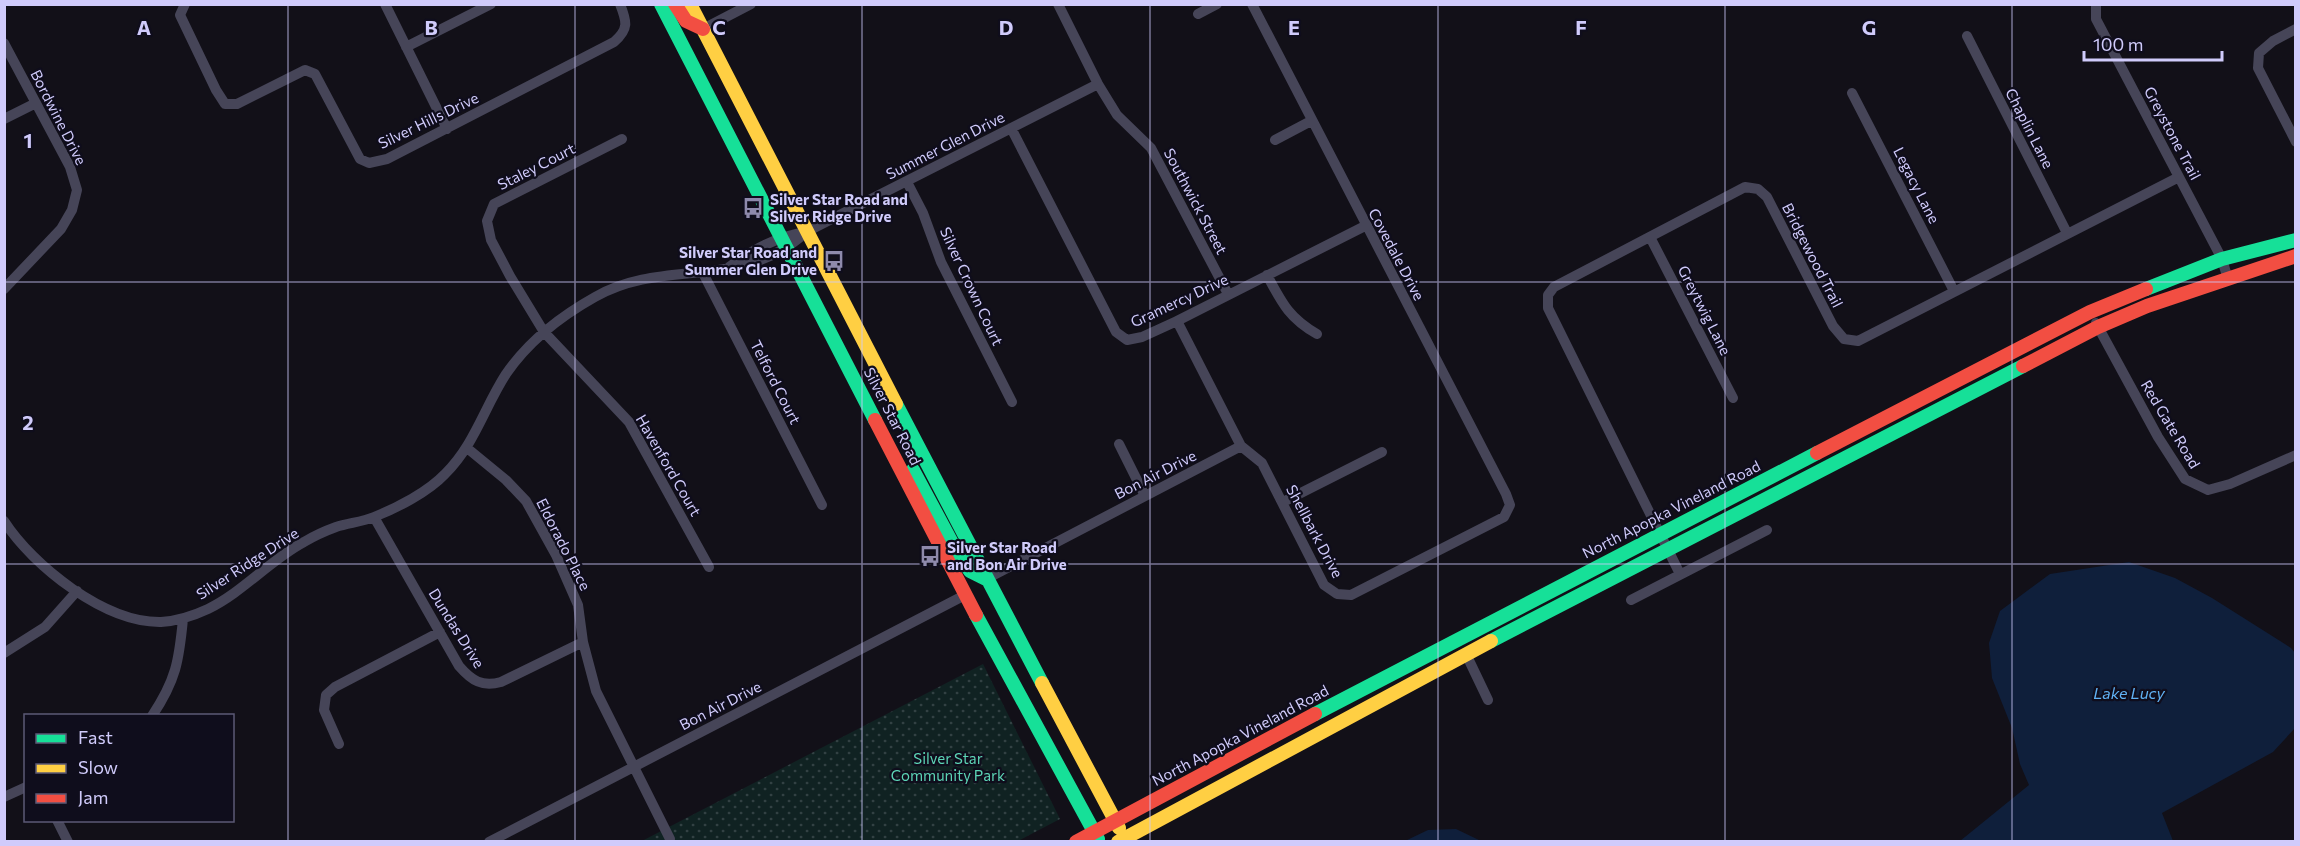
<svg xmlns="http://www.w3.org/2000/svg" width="2300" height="846" viewBox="0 0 2300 846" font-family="Commissioner,sans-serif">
<defs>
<pattern id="green-dots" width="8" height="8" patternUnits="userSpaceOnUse" patternTransform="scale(1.5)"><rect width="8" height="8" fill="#102222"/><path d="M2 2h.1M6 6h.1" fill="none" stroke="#324143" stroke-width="1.8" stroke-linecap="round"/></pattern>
</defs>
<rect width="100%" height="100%" fill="#121018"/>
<!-- green -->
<path fill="url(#green-dots)" d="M 983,664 L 1060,819 L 1018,841 L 640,842 Z"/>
<!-- water -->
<path fill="#0f1f3b" d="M 2129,562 L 2175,578 L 2212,598 L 2291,648 L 2295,653 L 2295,728 L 2273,752 L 2162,813 L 2173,841 L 1960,841 L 2029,785 L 2020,764 L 2012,728 L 1992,678 L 1989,643 L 2000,611 L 2050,574 Z
M 1456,829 L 1481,841 L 1405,841 L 1428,830 Z"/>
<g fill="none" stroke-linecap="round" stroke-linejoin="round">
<!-- street -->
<path stroke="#464558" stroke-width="10" d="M 185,4 L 180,15 L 216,90 L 225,104 L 237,104 L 305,70 L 315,74 L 360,159 L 369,163 L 387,159 L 614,42 C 629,29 627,22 620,4
M 385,4 L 447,129
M 1058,4 L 1098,84 L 1117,115 L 1151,148 L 1228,294
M 2096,4 L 2096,19 L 2222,259 L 2227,276
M 1198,14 L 1217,4
M 703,29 L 751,4
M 2296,29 L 2273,41 L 2259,53 L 2258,68 L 2296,142
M 1967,36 L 2067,233
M 4,43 L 70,167 L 77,190 L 72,210 L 61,229 L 4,289
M 406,47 L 491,4
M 1852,93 L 1954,291
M 4,119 L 36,103
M 1011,128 L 1116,332 L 1127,340 L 1142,337 L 1177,321 L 1365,226
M 622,139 L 494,204 L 487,221 L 491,240 L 510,276 L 544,332 L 629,422 L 709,567
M 1275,140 L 1311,121
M 907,182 L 923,213 L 941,262 L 1012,402
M 1650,237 L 1733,398
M 729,267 C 754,249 776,237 806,232
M 703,273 L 822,505
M 1267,275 C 1282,303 1289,318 1317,334
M 1177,321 L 1241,446 L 1262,463 L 1324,585 L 1337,594 L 1351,595 L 1504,517 L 1510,505 L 1506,494 L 1252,4
M 2096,323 L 2158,437 L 2185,479 L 2208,490 L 2230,484 L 2296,455
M 1119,444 L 1145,496
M 467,448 L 506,480 L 526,501 L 556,555 L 578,605 L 583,642 L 596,691 L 670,839
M 1283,502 L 1382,452
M 374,517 L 459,666 C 472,681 482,687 501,682 L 583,642
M 4,521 C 33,566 105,623 161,622 C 177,621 193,616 208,609 C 243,592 270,560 304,542 C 314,536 325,531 336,527 C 348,523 362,522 374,517 C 397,508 428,492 445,474 C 475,444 484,408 506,374 C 528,342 561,316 595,297 C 665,257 741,292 806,232 L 1098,84
M 1680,574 L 1548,308 L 1548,295 L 1554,287 L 1745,187 L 1758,189 L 1767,197 L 1833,326 L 1844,339 L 1858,341 L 2179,177
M 986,579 L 1241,446
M 1631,600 L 1767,530
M 4,653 L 45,627 L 77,591
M 1466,654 L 1488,700
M 152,716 C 176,680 179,661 183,619
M 339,744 L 324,710 L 326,695 L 335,687 L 440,632
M 4,797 L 26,787
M 57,820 L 68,842
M 489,842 L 965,595"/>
<!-- fast -->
<path stroke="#16e098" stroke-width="14" d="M 661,4 L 875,420
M 2146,289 L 2222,259 L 2296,240
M 896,404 L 1042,683
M 913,470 L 958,554 L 970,571 L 986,579
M 976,615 L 1098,839
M 1491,641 L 2023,366
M 1315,714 L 1817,453"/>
<!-- slow -->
<path stroke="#ffcf43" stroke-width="14" d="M 690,4 L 896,404
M 1042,683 L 1119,828
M 1118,842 L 1491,641"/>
<!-- jam -->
<path stroke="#f24e42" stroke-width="14" d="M 675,4 L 686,21 L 703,29
M 2023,366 L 2098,327 L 2147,306 L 2296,256
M 875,420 L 976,615
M 1817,453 L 2090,312 L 2146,289
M 1076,842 L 1315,714"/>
</g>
<!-- grid -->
<path fill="none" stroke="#d0cbfb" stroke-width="1.5" stroke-opacity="0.55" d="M 288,4 L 288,842M 575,4 L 575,842M 862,4 L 862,842M 1150,4 L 1150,842M 1438,4 L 1438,842M 1725,4 L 1725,842M 2012,4 L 2012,842M 4,282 L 2296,282M 4,564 L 2296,564"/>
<!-- icons -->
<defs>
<symbol id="bus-bare" viewBox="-9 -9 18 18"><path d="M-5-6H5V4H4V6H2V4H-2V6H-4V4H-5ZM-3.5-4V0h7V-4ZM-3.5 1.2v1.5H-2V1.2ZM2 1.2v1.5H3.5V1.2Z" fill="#8e8aac" stroke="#0f0d1c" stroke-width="2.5" paint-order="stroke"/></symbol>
</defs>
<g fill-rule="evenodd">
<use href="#bus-bare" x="738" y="193" width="30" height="30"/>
<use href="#bus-bare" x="819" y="246" width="30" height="30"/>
<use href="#bus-bare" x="915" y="541" width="30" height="30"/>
</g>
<g text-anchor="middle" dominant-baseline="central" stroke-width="4.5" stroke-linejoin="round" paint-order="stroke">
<!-- street labels -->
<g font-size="15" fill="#d0cbfb" stroke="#0f0d1c">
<text transform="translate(59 117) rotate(63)">Bordwine Drive</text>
<text transform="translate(428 120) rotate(-26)">Silver Hills Drive</text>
<text transform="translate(2030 128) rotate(63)">Chaplin Lane</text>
<text transform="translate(2173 133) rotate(62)">Greystone Trail</text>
<text transform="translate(945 145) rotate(-27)">Summer Glen Drive</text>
<text transform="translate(536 166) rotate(-27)">Staley Court</text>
<text transform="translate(1917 185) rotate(63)">Legacy Lane</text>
<text transform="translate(1196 201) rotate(62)">Southwick Street</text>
<text transform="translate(1397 254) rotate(62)">Covedale Drive</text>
<text transform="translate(1813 255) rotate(63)">Bridgewood Trail</text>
<text transform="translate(972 286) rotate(65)">Silver Crown Court</text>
<text transform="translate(1179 300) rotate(-25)">Gramercy Drive</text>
<text transform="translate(1705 310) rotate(63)">Greytwig Lane</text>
<text transform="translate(776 382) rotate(63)">Telford Court</text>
<text transform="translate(893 416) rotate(63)">Silver Star Road</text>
<text transform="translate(2171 424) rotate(59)">Red Gate Road</text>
<text transform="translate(669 465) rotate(60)">Havenford Court</text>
<text transform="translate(1155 474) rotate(-27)">Bon Air Drive</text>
<text transform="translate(1671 509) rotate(-27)">North Apopka Vineland Road</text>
<text transform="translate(1315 531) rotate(62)">Shellbark Drive</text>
<text transform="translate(564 544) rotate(63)">Eldorado Place</text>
<text transform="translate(247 563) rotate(-33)">Silver Ridge Drive</text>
<text transform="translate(457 628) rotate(58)">Dundas Drive</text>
<text transform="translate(720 705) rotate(-27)">Bon Air Drive</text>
<text transform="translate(1240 735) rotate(-28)">North Apopka Vineland Road</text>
</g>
<!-- poi labels -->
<g font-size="15" font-weight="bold" fill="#d0cbfb" stroke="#0f0d1c" text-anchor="start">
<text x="770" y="199">Silver Star Road and<tspan x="770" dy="17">Silver Ridge Drive</tspan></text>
<text x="817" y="252" text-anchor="end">Silver Star Road and<tspan x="817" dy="17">Summer Glen Drive</tspan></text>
<text x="947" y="547">Silver Star Road<tspan x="947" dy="17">and Bon Air Drive</tspan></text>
</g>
<!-- park labels -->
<g font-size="15" fill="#5dd5b6" stroke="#0f0d1c">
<text x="948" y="758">Silver Star<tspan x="948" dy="17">Community Park</tspan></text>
</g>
<!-- water labels -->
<g font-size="16" font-style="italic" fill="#60b1f4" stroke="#0f0d1c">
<text x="2129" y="692">Lake Lucy</text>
</g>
</g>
<g font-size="20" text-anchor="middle" font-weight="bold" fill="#d0cbfb" stroke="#0f0d1c" stroke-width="4.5" stroke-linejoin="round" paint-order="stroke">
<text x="144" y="35">A</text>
<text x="431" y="35">B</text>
<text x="719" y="35">C</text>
<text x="1006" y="35">D</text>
<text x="1294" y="35">E</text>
<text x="1581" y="35">F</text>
<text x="1869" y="35">G</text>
<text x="28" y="148">1</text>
<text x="28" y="430">2</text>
</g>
<!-- border -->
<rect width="2300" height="846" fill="none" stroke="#d0cbfb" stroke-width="12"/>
<!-- legend -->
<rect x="24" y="714" width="210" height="108" fill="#0f0d1c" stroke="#5c5975" stroke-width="1.5"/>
<rect x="36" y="734" width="30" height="9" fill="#16e098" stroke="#5c5975" stroke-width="1.5"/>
<text x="78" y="744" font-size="18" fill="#d0cbfb">Fast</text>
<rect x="36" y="764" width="30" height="9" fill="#ffcf43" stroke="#5c5975" stroke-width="1.5"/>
<text x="78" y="774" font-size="18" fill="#d0cbfb">Slow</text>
<rect x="36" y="794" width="30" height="9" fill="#f24e42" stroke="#5c5975" stroke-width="1.5"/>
<text x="78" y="804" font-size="18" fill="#d0cbfb">Jam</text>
<!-- scale -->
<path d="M2084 51v9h138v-9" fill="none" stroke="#d0cbfb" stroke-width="3"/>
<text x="2093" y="51" font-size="18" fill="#d0cbfb" stroke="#0f0d1c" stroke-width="4.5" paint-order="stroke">100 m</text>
</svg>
